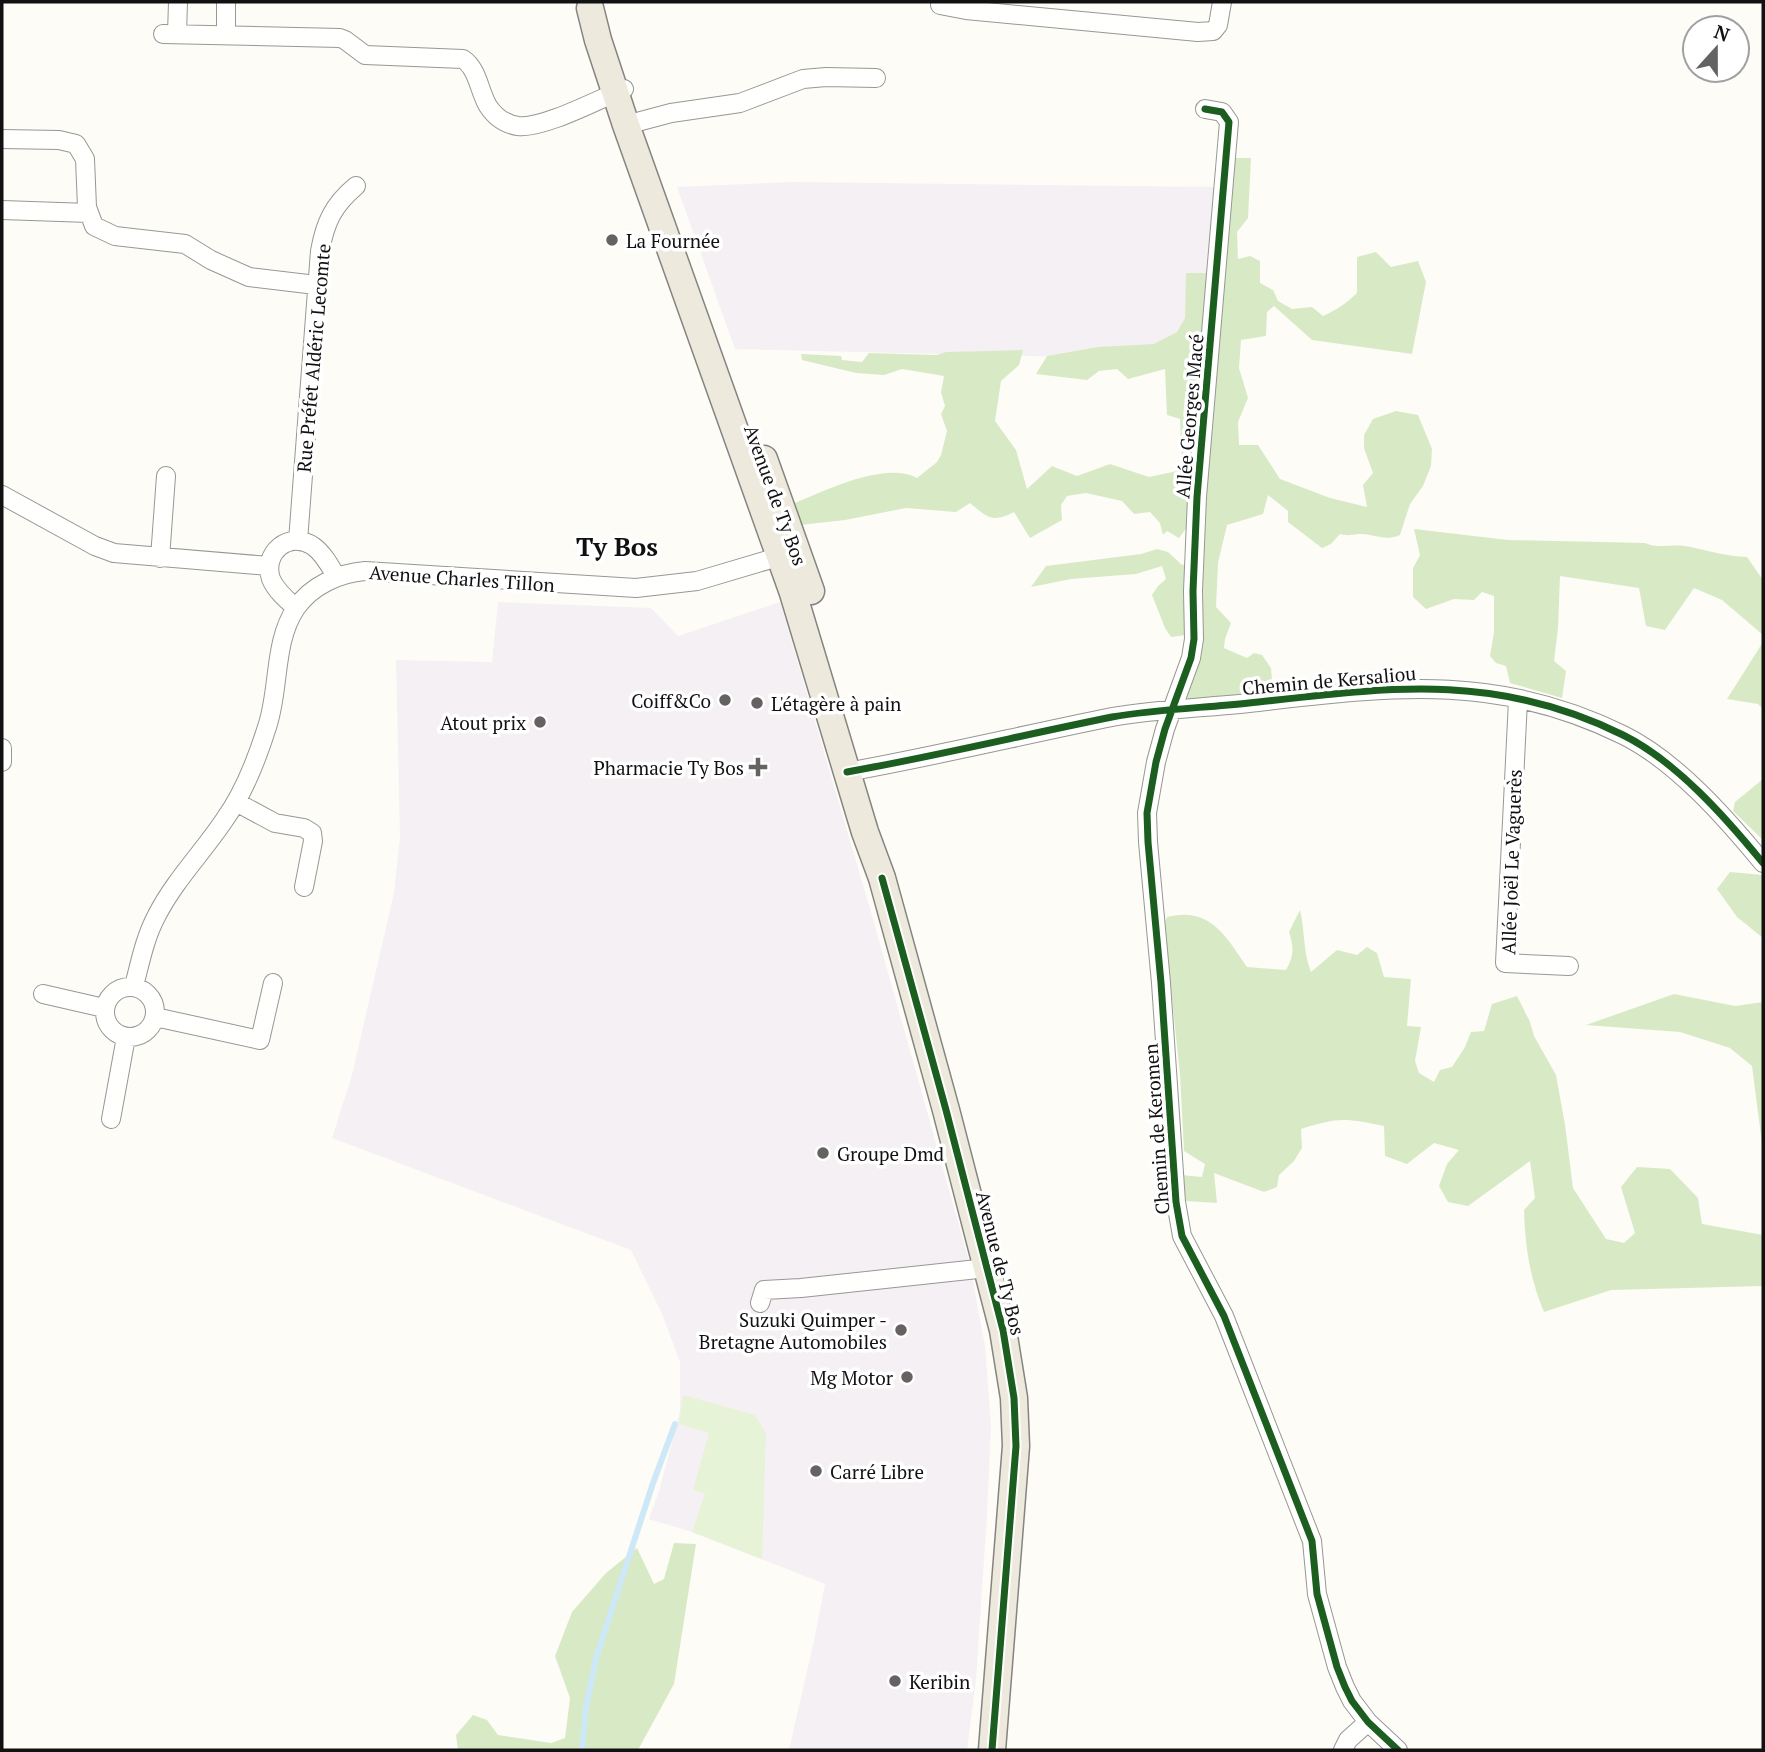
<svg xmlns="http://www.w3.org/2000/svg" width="1765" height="1752" viewBox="0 0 1765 1752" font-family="'PT Serif',serif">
<rect width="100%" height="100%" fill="#fdfcf7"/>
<!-- industrial -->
<path fill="#f5f0f3" d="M 792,182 L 1215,187 L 1201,360 L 735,349 L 677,187 Z
M 498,602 L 651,608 L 678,636 L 780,602 L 875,926 L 969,1261 L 985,1346 L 991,1426 L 987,1515 L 976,1679 L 967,1750 L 789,1750 L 814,1641 L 825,1584 L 692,1532 L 649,1519 L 660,1488 L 680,1411 L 680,1362 L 662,1314 L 631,1250 L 332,1138 L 352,1075 L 394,893 L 400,838 L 396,660 L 492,662 Z"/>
<!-- green -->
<path fill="#e7f3d7" d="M 683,1395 L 755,1415 L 766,1433 L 762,1559 L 692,1532 L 705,1494 L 693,1490 L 709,1433 L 679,1424 Z"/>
<!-- forest -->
<path fill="#d8eac5" d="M 1235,158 L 1251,158 L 1248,218 L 1237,232 L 1238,259 L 1250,256 L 1260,261 L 1260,283 L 1273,290 L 1278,301 L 1292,309 L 1312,307 L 1323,316 C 1335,311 1348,302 1357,293 L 1357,257 L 1376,252 L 1391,267 L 1418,261 L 1426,282 L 1412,354 L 1312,340 L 1274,306 L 1267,312 L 1266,336 L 1241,340 L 1239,368 L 1248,398 L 1238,422 L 1239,445 L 1258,445 L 1280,479 L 1330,498 L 1367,507 L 1363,485 L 1373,473 L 1364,448 L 1364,435 L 1373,419 L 1396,411 L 1418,415 L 1432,449 L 1431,466 L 1423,486 L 1410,504 L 1400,535 C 1385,542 1373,533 1358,534 C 1351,535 1348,536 1340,534 L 1331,544 L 1322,548 L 1288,522 L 1288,511 L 1268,495 L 1263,514 L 1227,525 L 1218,563 L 1216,607 L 1231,623 L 1225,639 L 1224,648 L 1247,658 L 1254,653 L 1262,655 L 1271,668 L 1272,681 C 1256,693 1236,694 1218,698 C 1207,701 1203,697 1190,702 L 1185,694 L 1186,635 L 1171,637 L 1165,628 L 1152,595 L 1158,586 L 1166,579 L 1162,566 L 1136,574 L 1071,579 L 1031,587 L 1046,566 L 1141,554 L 1157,549 L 1168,552 L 1182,565 L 1191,561 L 1190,523 L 1179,538 L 1167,531 L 1163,535 L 1160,523 L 1150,512 L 1134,514 L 1122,501 L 1086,493 L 1067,496 L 1061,505 L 1062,520 L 1030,538 L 1014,512 C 992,523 988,518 970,503 L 956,512 L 906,508 L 845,520 L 800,525 L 795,503 C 826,490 886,461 917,478 L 937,462 L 941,455 L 947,431 L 941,414 L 945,406 L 941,392 L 944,376 L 902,369 L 884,375 L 856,373 L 802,360 L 801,354 L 841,356 L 842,360 L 862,362 L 869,353 L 937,355 L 946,352 L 1023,350 L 1019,365 L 1001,381 L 995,421 L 1016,450 L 1027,489 L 1052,466 L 1077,476 L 1110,464 L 1149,477 L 1182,470 L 1180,419 L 1167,415 L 1165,369 L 1128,379 L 1117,369 L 1099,371 L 1087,380 L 1036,374 L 1047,356 L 1098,347 L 1154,344 L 1177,332 L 1185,318 L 1186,273 L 1214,273 L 1227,218 Z
M 1414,529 L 1508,540 L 1645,543 C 1658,549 1671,544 1685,546 C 1706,550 1725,556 1747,557 L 1763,580 L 1763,635 L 1722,600 L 1694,588 L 1665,630 L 1646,626 L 1639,588 L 1560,576 L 1558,628 L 1554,661 L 1566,671 L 1562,698 L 1510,683 L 1506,666 L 1496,663 L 1490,656 L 1494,632 L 1494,596 L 1482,592 L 1474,600 L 1454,599 L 1426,609 L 1413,597 L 1413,568 L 1420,555 Z
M 1763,642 L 1763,709 L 1758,704 L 1727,699 Z
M 1763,779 L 1763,840 L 1733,811 L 1735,802 Z
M 1730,872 L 1763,875 L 1763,938 L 1737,917 L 1717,889 Z
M 1300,910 C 1305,931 1303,952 1311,972 L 1337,950 L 1357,955 L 1367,947 L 1377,953 L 1384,977 L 1411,979 L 1407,1026 L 1421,1027 L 1415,1061 L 1419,1073 L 1434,1082 L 1440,1070 L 1452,1067 L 1465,1047 L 1471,1032 L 1484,1031 L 1492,1004 L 1517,996 L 1530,1022 L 1534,1036 L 1556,1075 L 1565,1125 L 1573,1188 L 1606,1239 L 1624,1243 L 1635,1233 L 1621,1187 L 1637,1167 L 1670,1169 L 1698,1198 L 1702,1224 L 1763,1235 L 1763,1286 L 1611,1290 L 1544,1312 C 1530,1279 1525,1246 1524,1210 L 1535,1198 L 1530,1161 L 1468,1206 L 1448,1202 L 1439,1186 L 1447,1164 L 1459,1150 L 1434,1143 L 1407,1164 L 1385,1156 L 1384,1126 C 1346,1118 1338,1117 1301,1129 L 1302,1148 L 1294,1161 L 1279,1175 L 1277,1187 L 1264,1192 L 1214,1173 L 1217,1203 L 1186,1201 L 1181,1175 L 1202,1177 L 1205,1164 L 1184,1151 L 1180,1074 L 1164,925 L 1167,917 C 1210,906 1226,936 1247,967 L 1286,970 C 1294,956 1294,947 1289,932 Z
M 1674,994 L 1735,1006 L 1763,1002 L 1763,1151 L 1752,1066 L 1730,1048 L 1680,1032 L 1586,1025 Z
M 674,1543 L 696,1544 L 674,1684 L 638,1750 L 458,1750 L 456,1735 L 473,1715 L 487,1720 L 498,1735 L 551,1743 L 565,1738 L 570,1698 L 555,1656 L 572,1612 L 606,1573 L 637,1548 L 654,1584 L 664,1579 Z"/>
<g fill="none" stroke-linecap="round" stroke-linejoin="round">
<!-- stream -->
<path stroke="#cde8f7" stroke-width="6" d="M 582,1750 L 586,1708 L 596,1658 L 653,1483 L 675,1424"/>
<defs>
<path id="minor" d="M 226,2 L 226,34
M 940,2 L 940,5 L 966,10 L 1198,32 L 1213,31 L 1218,25 L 1222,2
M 163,34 L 340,38 L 345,40 L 365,55 L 463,59 C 478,69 479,91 488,106 C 495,117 505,124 518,126 C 543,129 599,99 624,89
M 177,34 L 178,2
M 1205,109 L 1222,112 L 1229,122 L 1197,497 L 1193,591 L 1194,639 L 1191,658 L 1165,729 L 1156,762 L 1147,813 L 1148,842 L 1161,983 L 1176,1202 L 1182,1236 L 1224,1316 L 1312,1541 L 1317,1594 L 1337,1667 L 1345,1687 L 1352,1701 L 1368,1722 L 1398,1750
M 626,125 L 671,113 L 740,103 L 803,79 L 826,77 L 876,78
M 2,139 L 59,140 L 76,144 L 85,159 L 87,207 L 94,226 L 115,236 L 185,244 L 211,260 L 249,277 L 316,285
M 2,210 L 89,213
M 2,495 L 95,546 L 114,553 L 269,566
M 298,541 L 320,251 C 325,223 333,205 356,186
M 160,558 L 166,476
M 296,608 C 287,600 276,591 271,579 C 262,553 289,530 313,546 C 323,553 330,566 336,576
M 1518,700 L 1505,963 L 1569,966
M 2,748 L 2,762
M 847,772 C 936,756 1023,735 1112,717 C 1157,709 1203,708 1249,703 C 1385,688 1494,671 1623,735 C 1676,761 1726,818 1763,863
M 236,802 L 275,823 L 304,828 L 312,833 L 313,841 L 304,887
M 134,986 C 140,963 145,937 157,915 C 175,880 203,852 225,819 C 245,791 257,759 267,727 C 280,689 273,642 296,608 C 311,586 339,573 365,571 L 636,588 L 697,581 L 788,554
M105 1012a25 25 0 1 1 50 0a25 25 0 1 1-50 0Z
M 43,994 L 104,1008
M 155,1017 L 260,1040 L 273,983
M 111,1119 L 126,1037
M 760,1303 L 764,1290 L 801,1288 L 987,1268
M 1343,1750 L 1348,1740 L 1368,1722"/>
<path id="primary" d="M 590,8 L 598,40 L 626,125 L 793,593 L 865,832 L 882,878 L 946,1110 L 1003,1330 L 1014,1398 L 1016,1446 L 992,1750
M 764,459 L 811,591"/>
</defs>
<!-- minor casing -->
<use href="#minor" stroke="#979795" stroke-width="20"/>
<!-- primary casing -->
<use href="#primary" stroke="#858482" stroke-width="29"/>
<!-- minor -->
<use href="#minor" stroke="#fffffe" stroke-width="18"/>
<!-- primary -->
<use href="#primary" stroke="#ede9dc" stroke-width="26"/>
<defs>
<path id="cycleway" d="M 1205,109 L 1222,112 L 1229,122 L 1197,497 L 1193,591 L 1194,639 L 1191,658 L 1165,729 L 1156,762 L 1147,813 L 1148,842 L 1161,983 L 1176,1202 L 1182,1236 L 1224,1316 L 1312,1541 L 1317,1594 L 1337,1667 L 1345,1687 L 1352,1701 L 1368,1722 L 1398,1750
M 847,772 C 936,756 1023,735 1112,717 C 1157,709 1203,708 1249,703 C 1385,688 1494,671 1623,735 C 1676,761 1726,818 1763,863
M 882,878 L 946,1110 L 1003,1330 L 1014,1398 L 1016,1446 L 992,1750"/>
</defs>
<!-- cycleway casing -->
<use href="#cycleway" stroke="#fff" stroke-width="11"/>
<!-- cycleway -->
<use href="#cycleway" stroke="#1b5e20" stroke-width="7"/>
</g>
<!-- markers -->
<g fill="#646362" stroke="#fff" stroke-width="2.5">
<circle cx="612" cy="240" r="7"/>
<circle cx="725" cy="700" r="7"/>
<circle cx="757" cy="703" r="7"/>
<circle cx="540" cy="722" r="7"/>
<path d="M754.5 756.5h7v7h7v7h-7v7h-7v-7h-7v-7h7z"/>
<circle cx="823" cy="1153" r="7"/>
<circle cx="901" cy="1330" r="7"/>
<circle cx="907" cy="1377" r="7"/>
<circle cx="816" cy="1471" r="7"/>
<circle cx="895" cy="1681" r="7"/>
</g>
<g text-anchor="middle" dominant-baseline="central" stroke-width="7" stroke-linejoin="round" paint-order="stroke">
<!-- poi labels -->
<g font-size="19" fill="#111" stroke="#fff" text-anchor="start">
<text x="626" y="240">La Fournée</text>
<text x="711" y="700" text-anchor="end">Coiff&amp;Co</text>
<text x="771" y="703">L'étagère à pain</text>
<text x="526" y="722" text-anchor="end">Atout prix</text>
<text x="744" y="767" text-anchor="end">Pharmacie Ty Bos</text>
<text x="837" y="1153">Groupe Dmd</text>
<text x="887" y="1319" text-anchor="end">Suzuki Quimper -<tspan x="887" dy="22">Bretagne Automobiles</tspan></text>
<text x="893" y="1377" text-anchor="end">Mg Motor</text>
<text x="830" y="1471">Carré Libre</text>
<text x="909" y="1681">Keribin</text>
</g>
<!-- street labels -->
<g font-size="19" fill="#111" stroke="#fff">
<text transform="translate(313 358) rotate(-85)">Rue Préfet Aldéric Lecomte</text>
<text transform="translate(1189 416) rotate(-85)">Allée Georges Macé</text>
<text transform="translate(776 495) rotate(70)">Avenue de Ty Bos</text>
<text transform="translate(462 578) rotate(4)">Avenue Charles Tillon</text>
<text transform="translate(1329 680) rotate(-5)">Chemin de Kersaliou</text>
<text transform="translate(1511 862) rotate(-88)">Allée Joël Le Vaguerès</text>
<text transform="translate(1156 1129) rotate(-94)">Chemin de Keromen</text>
<text transform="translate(1001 1263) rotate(76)">Avenue de Ty Bos</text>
</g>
<!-- district labels -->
<g font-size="26" font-weight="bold" fill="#111" stroke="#fff">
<text x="617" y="546">Ty Bos</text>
</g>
</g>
<!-- border -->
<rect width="1765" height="1752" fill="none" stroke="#111111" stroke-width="7"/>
<!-- north arrow -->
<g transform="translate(1716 49) rotate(21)"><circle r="33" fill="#ffffff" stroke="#a0a0a0" stroke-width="2"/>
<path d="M0-5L12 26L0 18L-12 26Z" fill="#646362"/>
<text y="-10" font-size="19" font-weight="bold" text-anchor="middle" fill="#111111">N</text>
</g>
</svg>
